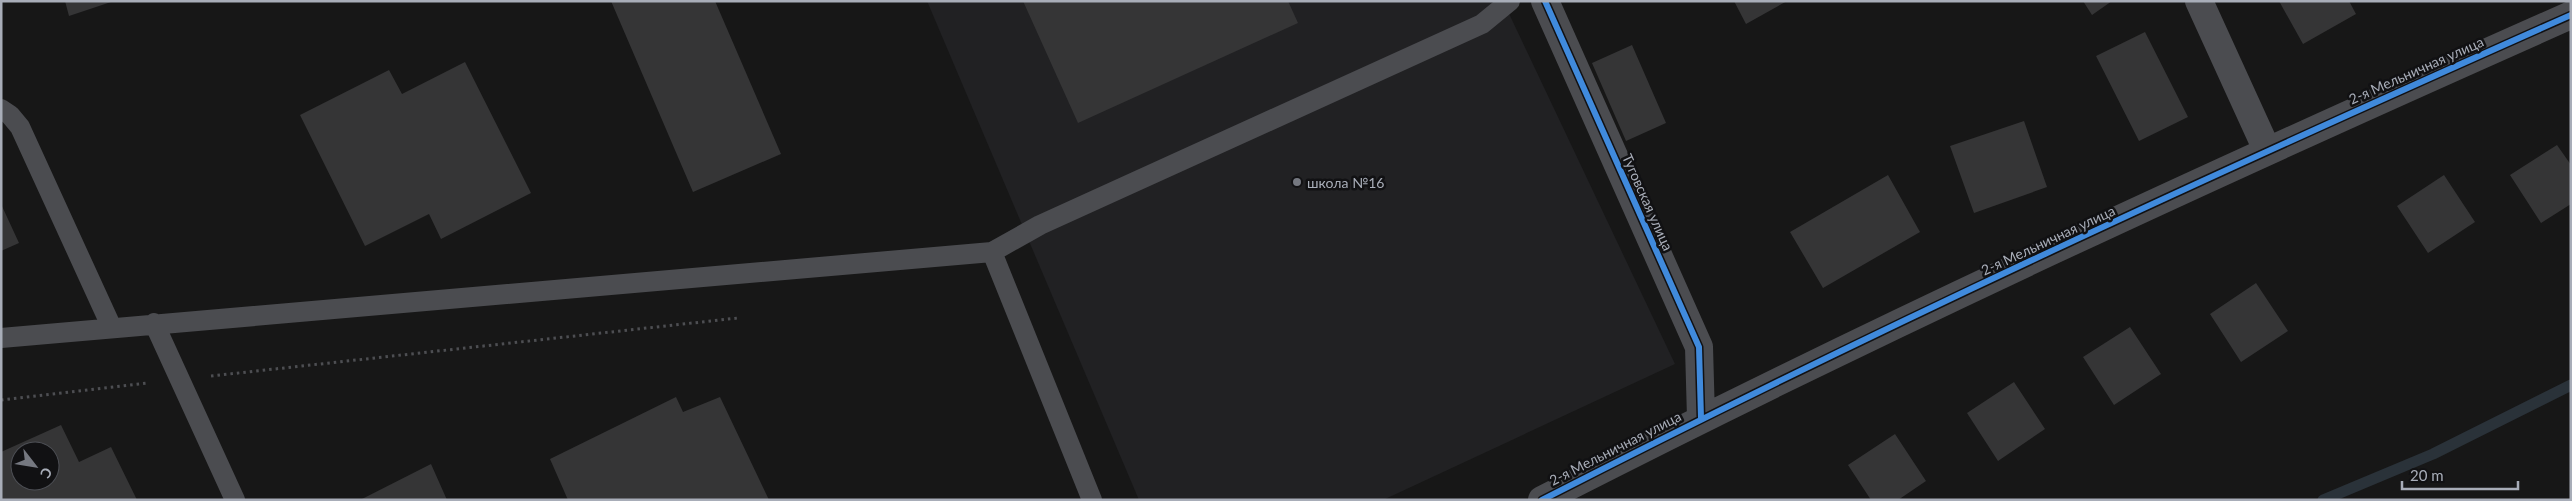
<svg xmlns="http://www.w3.org/2000/svg" width="2572" height="501" viewBox="0 0 2572 501" font-family="Lato,sans-serif">
<rect width="100%" height="100%" fill="#171717"/>
<!-- built -->
<path fill="#212123" d="M 927,1 L 1503,1 L 1675,364 L 1383,500 L 1139,500 Z"/>
<g fill="none" stroke-linecap="round" stroke-linejoin="round">
<!-- stream -->
<path stroke="#2a3239" stroke-width="11" d="M 2323,500 L 2433,454 L 2571,385"/>
</g>
<!-- building -->
<path fill="#353536" fill-rule="evenodd" d="M 65,1 L 111,1 L 111,2 L 69,16 Z
M 611,1 L 715,1 L 781,154 L 693,192 Z
M 1023,1 L 1288,1 L 1298,23 L 1078,123 Z
M 1734,1 L 1787,1 L 1746,24 Z
M 2083,1 L 2112,1 L 2092,15 Z
M 2279,1 L 2349,1 L 2356,14 L 2303,44 Z
M 2145,32 L 2188,117 L 2139,141 L 2096,56 Z
M 1632,45 L 1666,123 L 1626,141 L 1592,63 Z
M 465,62 L 531,193 L 441,239 L 429,214 L 365,246 L 300,115 L 389,70 L 402,94 Z
M 2024,121 L 2047,187 L 1974,213 L 1950,146 Z
M 2557,145 L 2571,165 L 2571,204 L 2541,223 L 2510,175 Z
M 1888,175 L 1920,232 L 1823,288 L 1790,232 Z
M 2444,175 L 2475,222 L 2428,253 L 2397,206 Z
M 1,204 L 19,243 L 1,251 Z
M 2256,283 L 2288,331 L 2241,362 L 2210,314 Z
M 2130,327 L 2161,374 L 2114,405 L 2083,357 Z
M 2014,382 L 2045,429 L 1998,461 L 1967,413 Z
M 676,397 L 683,412 L 720,397 L 769,500 L 568,500 L 550,459 Z
M 61,425 L 79,462 L 111,447 L 137,500 L 1,500 L 1,452 ZM 20,451 L 50,451 L 50,481 L 20,481 Z
M 1895,434 L 1926,481 L 1898,500 L 1871,500 L 1848,465 Z
M 431,464 L 447,500 L 360,500 Z"/>
<g fill="none" stroke-linecap="round" stroke-linejoin="round">
<!-- path -->
<path stroke="#4d4e52" stroke-width="3" stroke-dasharray="2.5 4" stroke-linecap="butt" d="M 211,376 L 738,318
M 1,400 L 147,383"/>
<!-- service -->
<path stroke="#4b4c50" stroke-width="20" d="M 1,109 L 10,115 L 20,127 L 112,328
M 992,252 L 1092,500
M 154,323 L 235,500
M 1,338 L 992,252 L 1040,225 L 1482,24 L 1510,1"/>
<!-- minor -->
<path stroke="#4b4c50" stroke-width="28" d="M 1545,1 L 1699,347 L 1701,418
M 2199,1 L 2267,150
M 1542,500 C 1879,327 2224,169 2571,15"/>
<defs>
<path id="cycleway" d="M 1545,1 L 1699,347 L 1701,418
M 1542,500 C 1879,327 2224,169 2571,15"/>
</defs>
<!-- cycleway casing -->
<use href="#cycleway" stroke="#111113" stroke-width="9"/>
<!-- cycleway -->
<use href="#cycleway" stroke="#408adc" stroke-width="6"/>
</g>
<!-- markers -->
<circle fill="#757880" stroke="#111113" stroke-width="2" cx="1297" cy="182" r="5"/>
<g text-anchor="middle" dominant-baseline="central" stroke-width="5" stroke-linejoin="round" paint-order="stroke">
<!-- street labels -->
<g font-size="14" fill="#a8adb8" stroke="#111113">
<text transform="translate(2416 70) rotate(-24)">2-я Мельничная улица</text>
<text transform="translate(1648 202) rotate(66)">Туговская улица</text>
<text transform="translate(2048 240) rotate(-25)">2-я Мельничная улица</text>
<text transform="translate(1615 448) rotate(-27)">2-я Мельничная улица</text>
</g>
<!-- poi labels -->
<g font-size="14" fill="#a8adb8" stroke="#111113" text-anchor="start">
<text x="1307" y="182">школа №16</text>
</g>
</g>
<!-- border -->
<rect width="2572" height="501" fill="none" stroke="#a8adb8" stroke-width="5"/>
<!-- north arrow -->
<g transform="translate(35 466) rotate(121)"><circle r="24" fill="#111113" stroke="#4d4f55"/>
<path d="M0-4L9 19L0 12L-9 19Z" fill="#757880"/>
<text y="-8" font-size="14" font-weight="bold" text-anchor="middle" fill="#a8adb8">С</text>
</g>
<!-- scale -->
<path d="M2402 481v8h116v-8" fill="none" stroke="#a8adb8" stroke-width="2.5"/>
<text x="2410" y="481" font-size="15" fill="#a8adb8" stroke="#111113" stroke-width="4" paint-order="stroke">20 m</text>
</svg>
